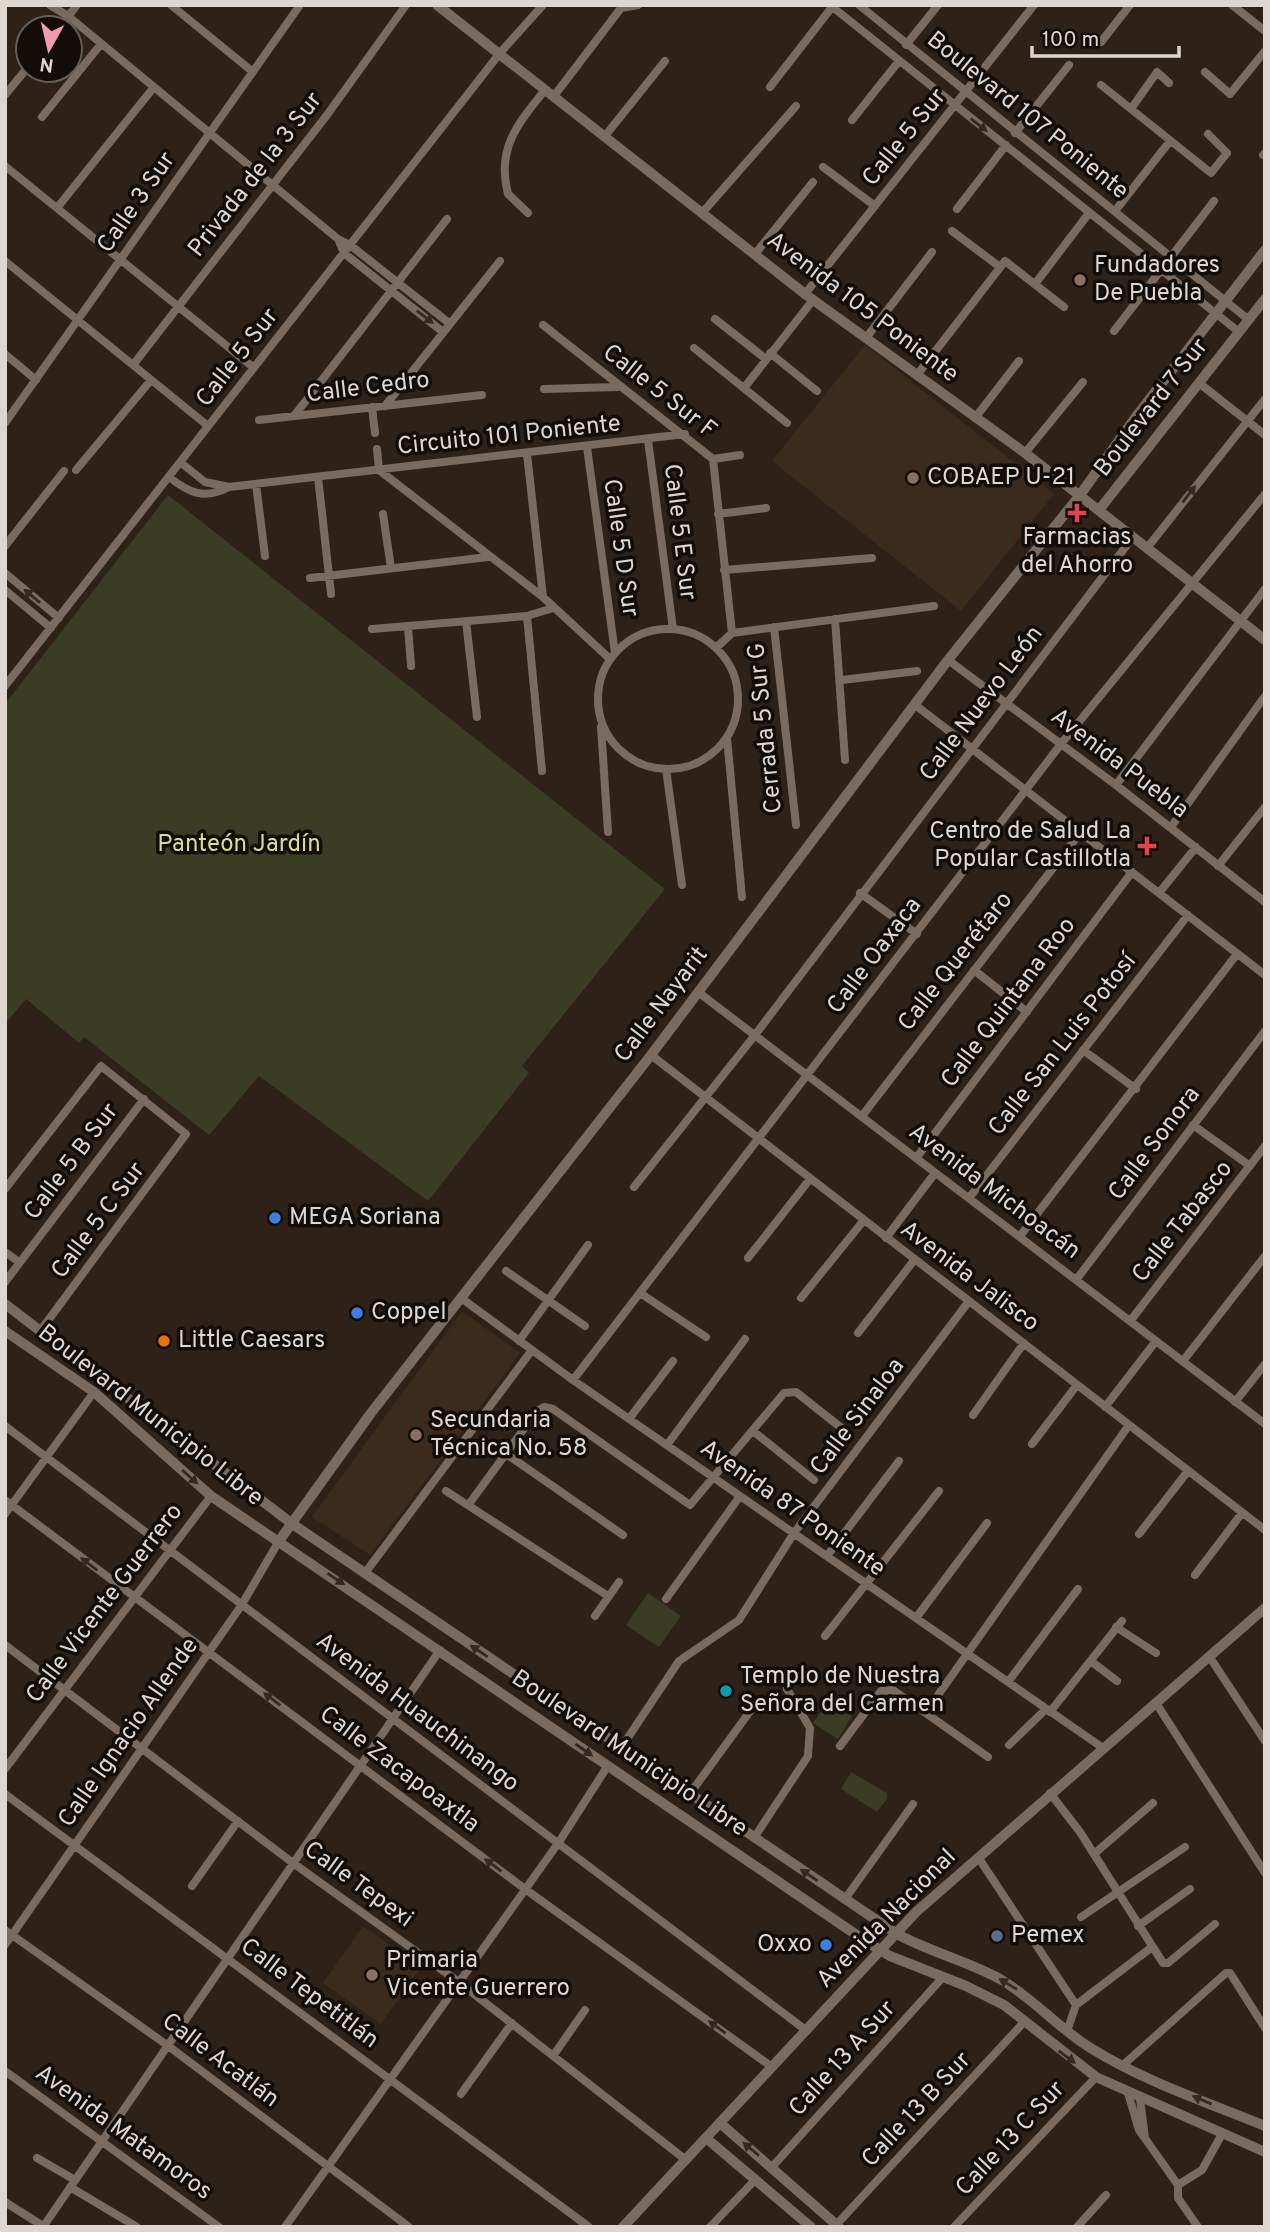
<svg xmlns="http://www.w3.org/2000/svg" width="1270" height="2232" viewBox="0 0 1270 2232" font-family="Overpass,sans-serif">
<rect width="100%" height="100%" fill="#2e2218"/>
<!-- built -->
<path fill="#3b2b1c" d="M 865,345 L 1054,494 L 961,611 L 772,461 Z
M 462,1311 L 520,1353 L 370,1555 L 312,1517 Z
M 363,1926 L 421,1967 L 381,2024 L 323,1983 Z"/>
<!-- green -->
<path fill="#3a3c24" d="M 168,495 L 665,889 L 522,1066 L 529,1073 L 428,1201 L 259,1076 L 209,1135 L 84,1037 L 79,1043 L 26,999 L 5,1024 L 5,704 Z
M 648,1593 L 681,1616 L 659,1647 L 626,1625 Z
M 829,1701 L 852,1716 L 838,1739 L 813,1723 Z
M 851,1772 L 887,1793 L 887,1799 L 877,1812 L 841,1789 Z"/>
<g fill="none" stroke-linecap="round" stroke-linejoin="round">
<!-- minor -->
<path stroke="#796b5f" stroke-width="8" d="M 50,5 L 68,16 L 338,239 L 350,245 L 449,323
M 171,5 L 253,72
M 830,5 L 1239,332
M 859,5 L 1249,320
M 1232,5 L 1265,31
M 621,8 L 638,5
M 59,28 L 77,5
M 1101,42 L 1130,5
M 906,45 L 938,5
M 1205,72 L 1230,94 L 1265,51
M 1101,85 L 1211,173 L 1227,153 L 1208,134
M 770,87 L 832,7
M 5,95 L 28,67
M 554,96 L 621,8
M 1131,109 L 1157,72 L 1169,83
M 42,117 L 101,44
M 852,120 L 899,61
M 1015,133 L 1069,65
M 605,136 L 665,61
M 1263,155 L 1265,153
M 5,166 L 254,368
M 823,167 L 875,206
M 57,208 L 154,87
M 957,209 L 1006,145
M 1115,211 L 1170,141
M 528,213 L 508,194 C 496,149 518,123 545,90
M 702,213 L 796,106
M 952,231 L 1000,267
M 338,239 L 344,253 L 443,332
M 755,254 L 813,182
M 1171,257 L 1214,201
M 5,261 L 208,426
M 1035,284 L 1089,213
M 805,294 L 1034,5
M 715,319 L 766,359
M 543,325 L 713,459 L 732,633
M 1114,331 L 1161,270
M 866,338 L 932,252
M 694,348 L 787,423
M 770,353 L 817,391
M 5,354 L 36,380
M 133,365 L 327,115 L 406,5
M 917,375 L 1005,261 L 1064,307
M 1199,383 L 1265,435
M 744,388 L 813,300
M 544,389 L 618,387
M 385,406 L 500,261
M 372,407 L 375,433
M 294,416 L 447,219
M 975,418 L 1019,361
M 259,420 L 482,395
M 5,423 L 300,5
M 648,440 L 673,629
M 587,447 L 615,653
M 377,449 L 379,470 L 543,597 L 610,659
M 1025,453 L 1083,382
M 527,454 L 543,597
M 713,459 L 740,455
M 180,462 L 205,482 L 229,487 L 685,434
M 76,470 L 151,380
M 169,477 C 189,493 204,500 229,487
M 318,477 L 331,594
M 256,484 L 265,556
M 383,514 L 391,568
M 718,514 L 766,508
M 5,546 L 64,471
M 1147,548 L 1265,399
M 724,570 L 872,558
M 5,573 L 59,618
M 310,578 L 488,557
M 5,590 L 51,628
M 527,616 L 542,771
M 835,619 L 845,760
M 466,621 L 477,717
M 408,627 L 411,666
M 774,627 L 796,825
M598 699a70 70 0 1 1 140 0a70 70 0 1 1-140 0Z
M 372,629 L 527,616 L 553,608
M 732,633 L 934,606
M 716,648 L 732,633
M 948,660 L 1116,785 L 1265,902
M 842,680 L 917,671
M 5,686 L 500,53 L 543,5
M 914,704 L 1265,975
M 601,727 L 608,832
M 727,738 L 742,897
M 666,769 L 682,885
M 1116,785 L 1265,589
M 1171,827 L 1265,696
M 1218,866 L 1265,807
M 860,893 L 917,934
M 1159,893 L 1196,847
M 974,970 L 1027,1012
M 698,992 L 1265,1424
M 1083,1050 L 1136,1089
M 651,1055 L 1265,1530
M 862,1116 L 1080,833
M 1193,1125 L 1250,1166
M 917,1157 L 1132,872
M 634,1187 L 755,1035 L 1133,537
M 5,1189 L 101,1066 L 186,1134 L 41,1330
M 969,1198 L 1188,915
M 1020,1236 L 1237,954
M 886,1238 L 935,1173
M 5,1252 L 19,1262
M 748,1258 L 810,1179
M 506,1271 L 585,1326
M 1076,1280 L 1265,1031
M 5,1282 L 144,1099
M 640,1293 L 706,1337
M 461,1298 L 573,1380 L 1103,1748
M 801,1298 L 864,1220
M 1131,1320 L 1265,1146
M 858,1333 L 915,1259
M 519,1341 L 588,1245
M 1183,1361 L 1265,1256
M 573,1380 L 1061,744 L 1265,494
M 1235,1402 L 1265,1364
M 1105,1407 L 1156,1341
M 973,1415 L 1024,1343
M 629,1419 L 673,1361
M 5,1426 L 807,2031
M 753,1431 L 814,1480
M 1032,1444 L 1077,1385
M 667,1445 L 745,1339
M 505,1453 L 623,1535
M 446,1491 L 608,1596
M 5,1500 L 525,1889 L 772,2067
M 469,1504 L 537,1411 L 544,1407 L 553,1409 L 690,1505 L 784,1393 L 796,1392 L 849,1434
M 5,1514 L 94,1392
M 1139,1534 L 1188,1471
M 827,1556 L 899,1461
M 365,1573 L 532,1350
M 1195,1575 L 1242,1513
M 666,1599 L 740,1496
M 595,1616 L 619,1582
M 916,1618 L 987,1523
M 1116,1627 L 1156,1653
M 825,1636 L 939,1491
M 5,1645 L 293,1863 L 460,1983 L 686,2160
M 1209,1656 L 1265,1741
M 1092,1662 L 1117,1681
M 1008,1682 L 1078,1589
M 1156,1703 L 1265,1873
M 926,1712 L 1129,1425
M 1050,1712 L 1122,1621
M 1009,1745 L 1046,1709
M 840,1746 L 881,1691 L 893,1690 L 988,1757
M 621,1748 L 679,1661 L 739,1620 L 794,1533 L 969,1301
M 5,1769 L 211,1496
M 1050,1793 L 1080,1832 L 1163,1963 L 1168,1963 L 1215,1924
M 5,1794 L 589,2227
M 689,1795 L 759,1699
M 754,1838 L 808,1756 L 810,1728 L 787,1689
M 1094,1854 L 1153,1803
M 978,1857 L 1076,2005
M 192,1886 L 238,1821
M 845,1899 L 913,1804
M 1081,1917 L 1185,1847
M 1138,1926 L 1190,1889
M 5,1930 L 167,2045 L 409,2227
M 5,1945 L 241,1606 L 279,1541
M 1067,2031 L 1076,2005 L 1152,1947
M 553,2056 L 585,2010
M 1122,2066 L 1226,1973 L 1230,1973 L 1265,2028
M 5,2071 L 219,2227
M 1128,2093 L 1139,2130 L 1178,2185 L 1178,2198 L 1198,2227
M 461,2094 L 512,2023
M 1140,2099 L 1145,2138
M 37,2158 L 75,2180
M 772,2167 L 943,1977
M 1178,2185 L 1202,2170 L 1222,2134
M 70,2187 L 137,2227
M 5,2202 L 43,2226
M 836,2225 L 1025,2021
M 43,2227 L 440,1650
M 285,2227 L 559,1842 L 607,1767
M 710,2227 L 756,2179
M 954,2227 L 1096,2077
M 1077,2227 L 1106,2195"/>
<!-- tertiary -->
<path stroke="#796b5f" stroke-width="10" d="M 437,5 L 805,294 L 1025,453 L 1265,640
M 1099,510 L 1265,299
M 279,1541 L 371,1413 L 651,1055 L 948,660 L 1080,495 L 1138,414 L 1265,250
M 720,2123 L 839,2227
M 706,2138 L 811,2227"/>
<!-- secondary -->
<path stroke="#796b5f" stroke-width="10" d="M 5,1304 L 291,1523 L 897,1934 C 930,1952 967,1961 1000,1979 C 1033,1998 1057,2027 1089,2047 C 1143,2081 1206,2102 1265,2126
M 5,1331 L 94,1392 L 211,1496 L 867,1942 L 890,1956 L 966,1986 L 1004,2005 L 1096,2077 L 1265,2152
M 623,2227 L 916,1912 L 1265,1608"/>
</g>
<!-- one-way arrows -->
<defs><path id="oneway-solid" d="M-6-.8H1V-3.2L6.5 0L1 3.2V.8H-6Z" transform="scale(1.75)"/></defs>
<g fill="#312923">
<use href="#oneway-solid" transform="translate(979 125) rotate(38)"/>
<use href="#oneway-solid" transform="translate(425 317) rotate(38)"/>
<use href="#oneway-solid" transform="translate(1189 494) rotate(-52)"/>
<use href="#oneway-solid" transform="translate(32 596) rotate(-140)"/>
<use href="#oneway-solid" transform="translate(190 1477) rotate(42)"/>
<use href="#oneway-solid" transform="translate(89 1564) rotate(-143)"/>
<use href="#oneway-solid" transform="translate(336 1579) rotate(34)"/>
<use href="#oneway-solid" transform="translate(479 1651) rotate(-146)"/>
<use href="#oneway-solid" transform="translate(272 1699) rotate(-143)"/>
<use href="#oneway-solid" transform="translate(584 1750) rotate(35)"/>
<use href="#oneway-solid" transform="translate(493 1865) rotate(-143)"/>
<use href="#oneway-solid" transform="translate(809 1875) rotate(-146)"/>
<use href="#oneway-solid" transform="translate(1008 1984) rotate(-149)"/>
<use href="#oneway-solid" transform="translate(717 2027) rotate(-144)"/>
<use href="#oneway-solid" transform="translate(1067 2057) rotate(37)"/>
<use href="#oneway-solid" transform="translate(1202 2100) rotate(-157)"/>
<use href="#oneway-solid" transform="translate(751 2149) rotate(-140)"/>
</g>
<!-- markers -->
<g fill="#8d6e63" stroke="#120d09" stroke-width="2.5">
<circle cx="1080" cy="280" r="7"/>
<circle cx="913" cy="478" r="7"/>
<circle cx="416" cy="1435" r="7"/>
<circle cx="372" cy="1975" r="7"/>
</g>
<g fill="#e0444e" stroke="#120d09" stroke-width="2.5">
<path d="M1073.5 502.5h7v7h7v7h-7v7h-7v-7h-7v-7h7z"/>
<path d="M1143.5 835.5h7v7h7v7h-7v7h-7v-7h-7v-7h7z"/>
</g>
<g fill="#3f7fe0" stroke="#120d09" stroke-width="2.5">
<circle cx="275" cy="1218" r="7"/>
<circle cx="357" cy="1313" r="7"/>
<circle cx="826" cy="1945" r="7"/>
</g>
<circle fill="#e8710a" stroke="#120d09" stroke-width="2.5" cx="164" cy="1341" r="7"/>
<circle fill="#0f9aa8" stroke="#120d09" stroke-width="2.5" cx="726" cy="1691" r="7"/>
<circle fill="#5c6f8a" stroke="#120d09" stroke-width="2.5" cx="997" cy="1936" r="7"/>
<g text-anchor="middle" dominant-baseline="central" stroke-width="7" stroke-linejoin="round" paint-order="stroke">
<!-- street labels -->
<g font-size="24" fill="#ded6cf" stroke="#120d09">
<text transform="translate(1027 116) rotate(39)">Boulevard 107 Poniente</text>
<text transform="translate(905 138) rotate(-51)">Calle 5 Sur</text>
<text transform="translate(256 175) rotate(-52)">Privada de la 3 Sur</text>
<text transform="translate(137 203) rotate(-55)">Calle 3 Sur</text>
<text transform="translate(862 308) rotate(37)">Avenida 105 Poniente</text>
<text transform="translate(238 358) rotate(-52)">Calle 5 Sur</text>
<text transform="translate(368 388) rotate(-7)">Calle Cedro</text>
<text transform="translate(659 392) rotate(38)">Calle 5 Sur F</text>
<text transform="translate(1152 408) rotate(-52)">Boulevard 7 Sur</text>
<text transform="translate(509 436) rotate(-6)">Circuito 101 Poniente</text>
<text transform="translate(679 532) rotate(83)">Calle 5 E Sur</text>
<text transform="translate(620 548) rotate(82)">Calle 5 D Sur</text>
<text transform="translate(982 704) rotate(-53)">Calle Nuevo León</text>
<text transform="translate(766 728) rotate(-96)">Cerrada 5 Sur G</text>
<text transform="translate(1119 764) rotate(37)">Avenida Puebla</text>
<text transform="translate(875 956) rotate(-53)">Calle Oaxaca</text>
<text transform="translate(956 962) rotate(-52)">Calle Querétaro</text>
<text transform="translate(1009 1003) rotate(-53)">Calle Quintana Roo</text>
<text transform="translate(662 1005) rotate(-53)">Calle Nayarit</text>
<text transform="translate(1063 1045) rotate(-52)">Calle San Luis Potosí</text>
<text transform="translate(1155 1144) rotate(-53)">Calle Sonora</text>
<text transform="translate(72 1162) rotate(-53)">Calle 5 B Sur</text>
<text transform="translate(994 1192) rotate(37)">Avenida Michoacán</text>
<text transform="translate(99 1221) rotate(-53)">Calle 5 C Sur</text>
<text transform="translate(1183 1222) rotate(-52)">Calle Tabasco</text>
<text transform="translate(969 1277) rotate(37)">Avenida Jalisco</text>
<text transform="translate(150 1416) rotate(38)">Boulevard Municipio Libre</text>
<text transform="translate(858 1417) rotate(-53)">Calle Sinaloa</text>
<text transform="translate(792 1509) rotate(35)">Avenida 87 Poniente</text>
<text transform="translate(105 1604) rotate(-53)">Calle Vicente Guerrero</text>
<text transform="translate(417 1713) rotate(37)">Avenida Huauchinango</text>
<text transform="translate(129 1733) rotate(-55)">Calle Ignacio Allende</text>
<text transform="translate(629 1754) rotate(34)">Boulevard Municipio Libre</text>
<text transform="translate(399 1770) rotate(37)">Calle Zacapoaxtla</text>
<text transform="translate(358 1885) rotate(36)">Calle Tepexi</text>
<text transform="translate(887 1919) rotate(-45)">Avenida Nacional</text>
<text transform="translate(309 1994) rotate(37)">Calle Tepetitlán</text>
<text transform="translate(843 2059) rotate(-48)">Calle 13 A Sur</text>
<text transform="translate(220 2061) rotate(37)">Calle Acatlán</text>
<text transform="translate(917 2110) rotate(-47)">Calle 13 B Sur</text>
<text transform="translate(123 2133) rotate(36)">Avenida Matamoros</text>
<text transform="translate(1011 2139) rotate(-47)">Calle 13 C Sur</text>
</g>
<!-- poi labels -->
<g font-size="24" fill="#ded6cf" stroke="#120d09" text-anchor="start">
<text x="1094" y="266">Fundadores<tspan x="1094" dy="28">De Puebla</tspan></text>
<text x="927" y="478">COBAEP U-21</text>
<text x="1077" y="538" text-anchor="middle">Farmacias<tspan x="1077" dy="28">del Ahorro</tspan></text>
<text x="1131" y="832" text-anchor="end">Centro de Salud La<tspan x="1131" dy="28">Popular Castillotla</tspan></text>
<text x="289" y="1218">MEGA Soriana</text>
<text x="371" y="1313">Coppel</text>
<text x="178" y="1341">Little Caesars</text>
<text x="430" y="1421">Secundaria<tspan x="430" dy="28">Técnica No. 58</tspan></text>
<text x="740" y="1677">Templo de Nuestra<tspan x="740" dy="28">Señora del Carmen</tspan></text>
<text x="1011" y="1936">Pemex</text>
<text x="812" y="1945" text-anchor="end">Oxxo</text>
<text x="386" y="1961">Primaria<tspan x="386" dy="28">Vicente Guerrero</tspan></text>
</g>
<!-- park labels -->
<g font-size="24" fill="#d6dd94" stroke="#120d09">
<text x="239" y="845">Panteón Jardín</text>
</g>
</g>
<!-- border -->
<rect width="1270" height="2232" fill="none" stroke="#ded6cf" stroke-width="14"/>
<!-- north arrow -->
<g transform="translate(49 49) rotate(188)"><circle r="33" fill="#120d09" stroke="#645d58" stroke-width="2"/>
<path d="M0-5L12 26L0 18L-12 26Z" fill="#f19ab1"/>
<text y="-10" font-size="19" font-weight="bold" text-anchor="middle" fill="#ded6cf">N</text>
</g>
<!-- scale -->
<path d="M1032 46v10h147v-10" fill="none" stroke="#ded6cf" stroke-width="3.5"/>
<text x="1042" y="46" font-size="21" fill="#ded6cf" stroke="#120d09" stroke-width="5" paint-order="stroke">100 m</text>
</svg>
